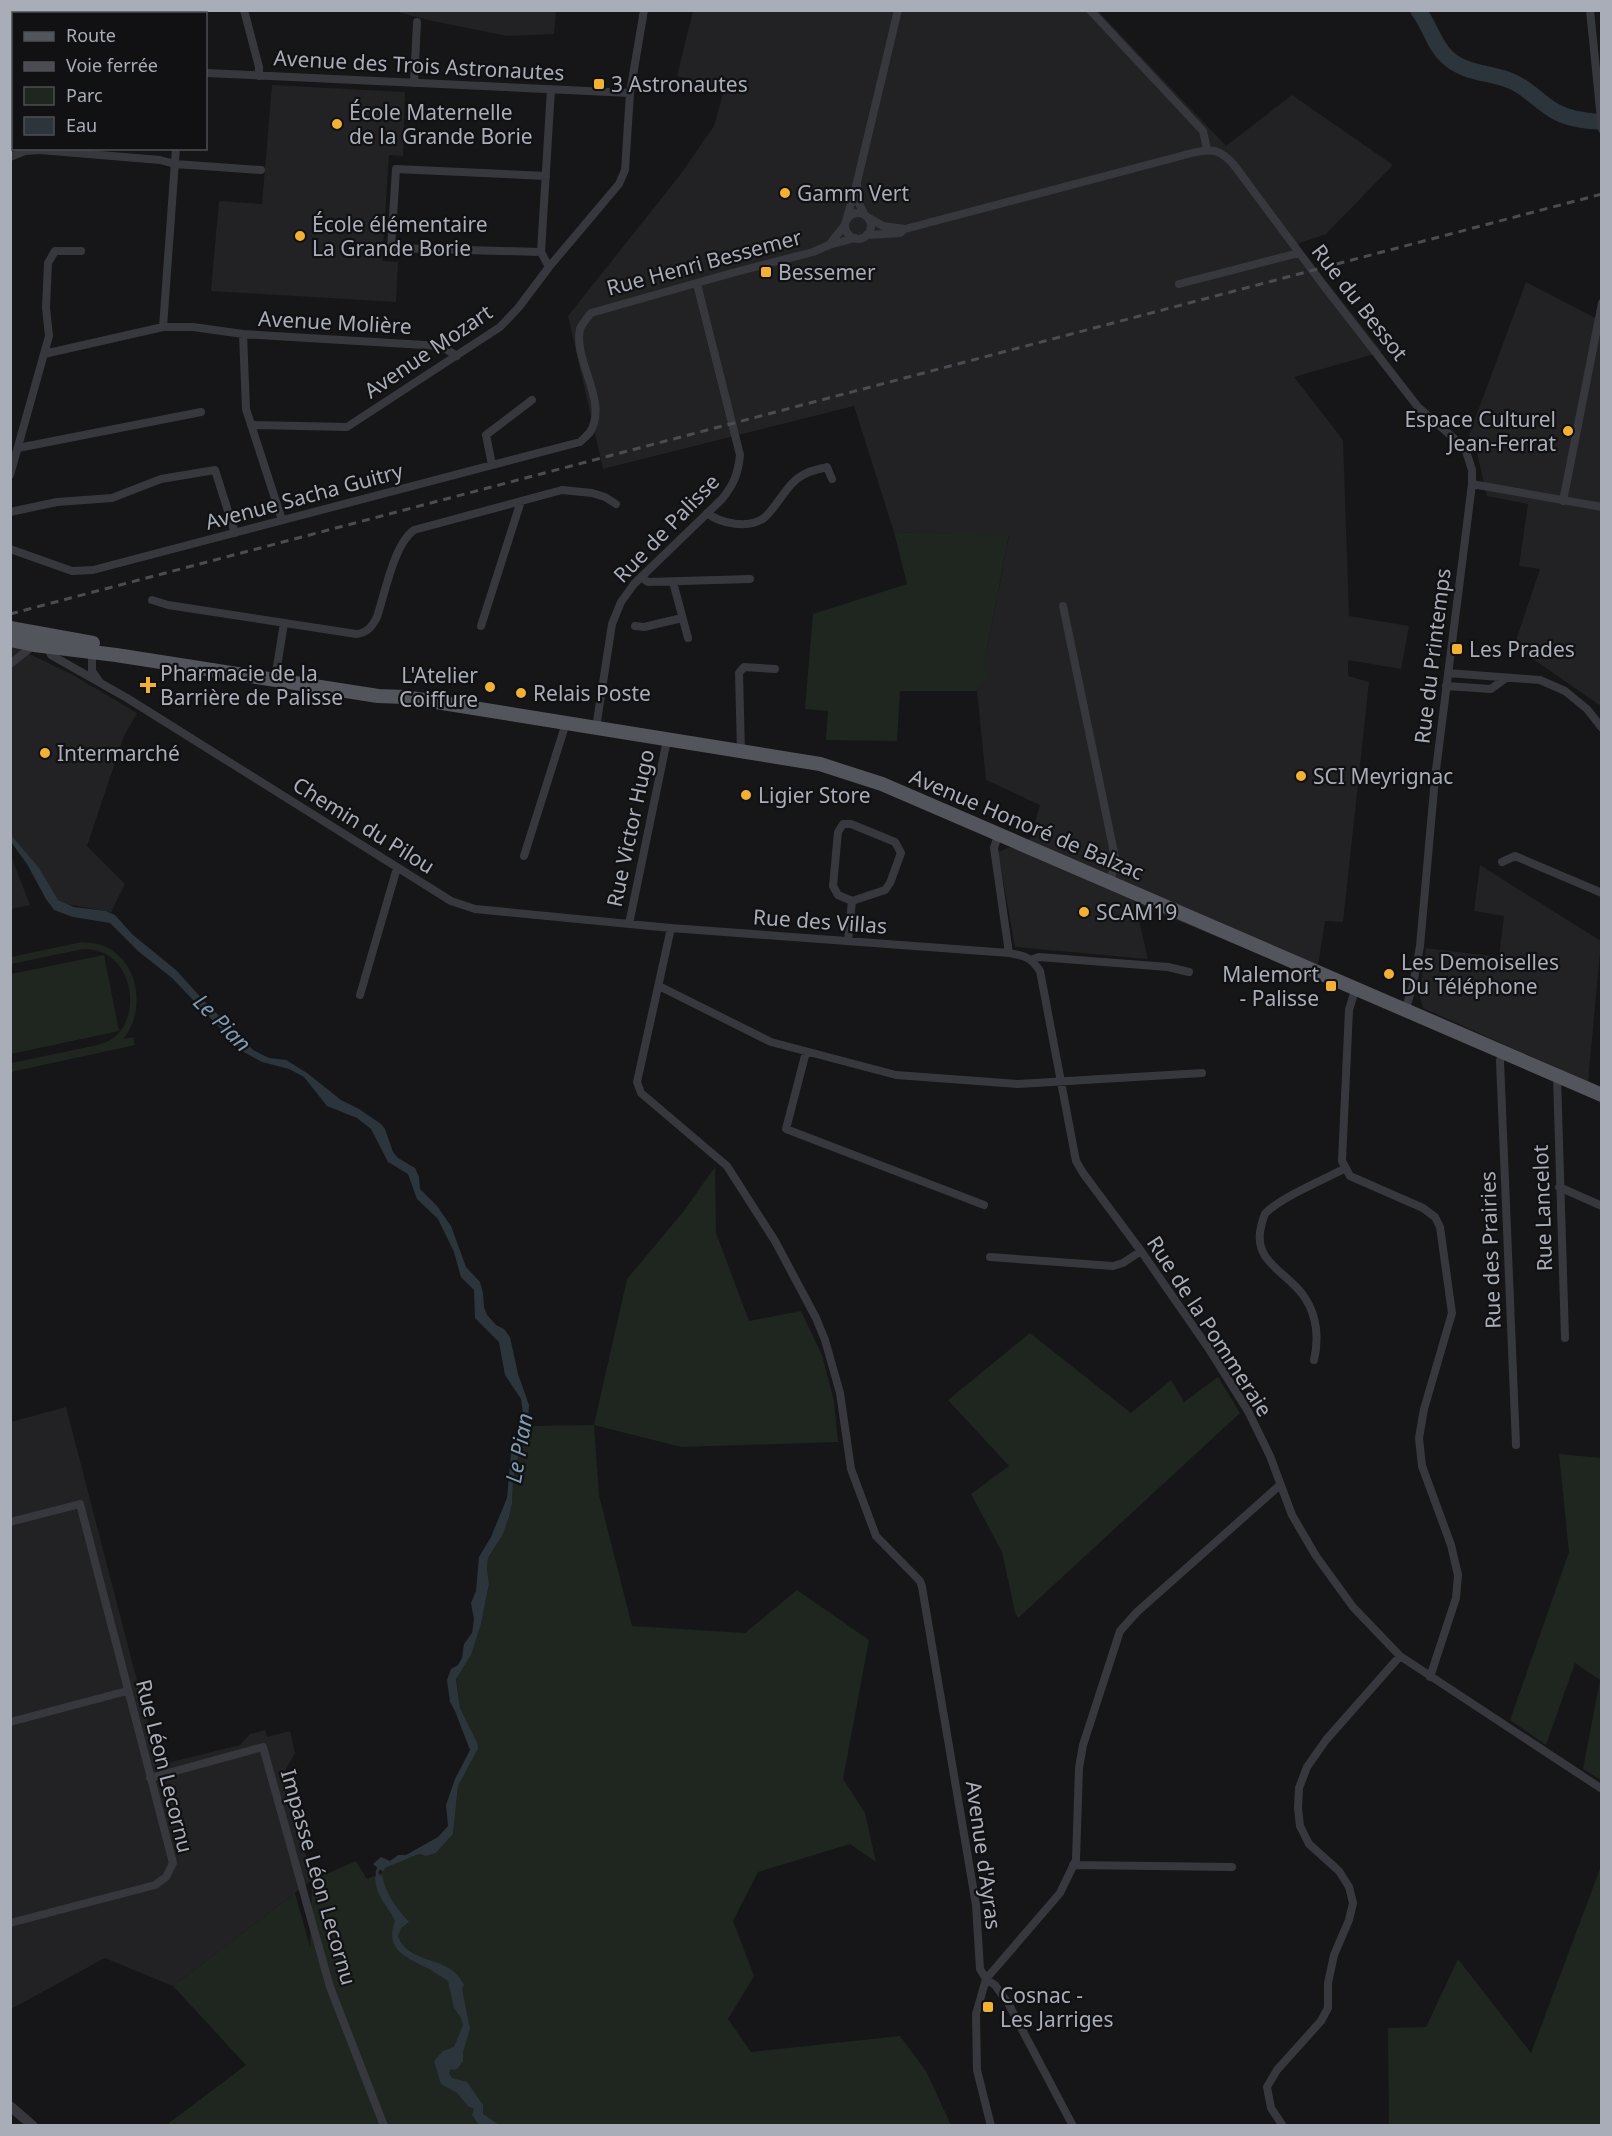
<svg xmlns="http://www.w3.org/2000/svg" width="1612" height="2136" viewBox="0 0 1612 2136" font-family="'Noto Sans',sans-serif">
<rect width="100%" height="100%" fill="#161618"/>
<!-- built -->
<path fill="#222225" d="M 394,11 L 556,10 L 556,11 L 554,34 L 507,36 L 428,20 Z
M 693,11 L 1098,11 L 1226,146 L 1292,95 L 1393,165 L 1326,234 L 1297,244 L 1382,352 L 1294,377 L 1343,440 L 1349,616 L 1409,626 L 1401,669 L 1348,660 L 1348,676 L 1369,682 L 1343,922 L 1325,921 L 1316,978 L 1135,903 L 1148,959 L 1015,947 L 998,852 L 1030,839 L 1040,805 L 986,780 L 977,691 L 986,679 L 985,659 L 1009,536 L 894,532 L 854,406 L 603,469 L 568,316 L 680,175 L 714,126 L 724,90 L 677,76 Z
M 272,85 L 405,92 L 403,156 L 389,155 L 382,261 L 398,262 L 396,302 L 211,291 L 219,201 L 262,204 Z
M 1526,282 L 1601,321 L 1601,706 L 1514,646 L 1540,569 L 1519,566 L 1528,504 L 1487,496 L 1476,449 L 1469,435 Z
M 11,645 L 73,675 L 137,713 L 124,736 L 87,846 L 125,884 L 111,912 L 67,904 L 56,899 L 11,835 Z
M 11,856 L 30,905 L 11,909 L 10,909 Z
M 1480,865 L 1601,941 L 1588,1082 L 1423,1008 L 1419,994 L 1426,948 L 1499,957 L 1504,916 L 1474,911 Z
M 66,1407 L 155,1750 L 171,1762 L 240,1745 L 250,1734 L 258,1732 L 265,1730 L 267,1737 L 290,1731 L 295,1753 L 285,1771 L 312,1880 L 173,1986 L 105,1958 L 11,2009 L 11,1422 Z"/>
<!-- green -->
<path fill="#1e261f" d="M 894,532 L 1009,535 L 985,659 L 987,679 L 977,691 L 900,691 L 897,741 L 826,740 L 828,711 L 805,709 L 813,614 L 907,584 Z
M 82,942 C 93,943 104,944 113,951 C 141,970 144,1015 123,1039 L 133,1037 L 135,1045 L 11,1072 L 11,1063 C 32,1059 53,1054 74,1050 C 86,1047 99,1046 110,1040 C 138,1024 136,974 109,956 C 101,951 93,949 83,949 L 11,964 L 11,957 Z
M 104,955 L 119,1031 L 11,1054 L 11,974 Z
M 715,1167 L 716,1233 L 749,1321 L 801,1311 L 822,1355 L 834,1401 L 838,1442 L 681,1447 L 594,1425 L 599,1495 L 632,1626 L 745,1633 L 797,1590 L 869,1640 L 843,1779 L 865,1813 L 876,1862 L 850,1844 L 758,1872 L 733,1921 L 754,1976 L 728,2019 L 751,2052 L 900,2036 L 926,2071 L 951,2125 L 165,2126 L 246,2065 L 173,1986 L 295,1893 L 310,1947 L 312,1880 L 356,1861 L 367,1879 L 383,1872 L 385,1868 L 419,1854 L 426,1856 L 436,1853 L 453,1834 L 458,1786 L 477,1751 L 477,1742 L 460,1708 L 456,1676 L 464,1667 L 481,1624 L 489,1584 L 487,1569 L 488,1558 L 503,1534 L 509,1517 L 512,1504 L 513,1481 L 517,1461 L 528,1426 L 594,1425 L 627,1279 L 683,1212 Z
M 1030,1333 L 1131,1413 L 1171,1380 L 1184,1402 L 1218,1377 L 1240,1413 L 1018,1618 L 1015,1612 L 1002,1552 L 971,1494 L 1009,1466 L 948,1400 Z
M 1559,1454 L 1601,1458 L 1601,1780 L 1583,1769 L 1600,1680 L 1575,1663 L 1546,1745 L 1510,1720 L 1569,1552 Z
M 1601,1866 L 1601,2125 L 1389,2125 L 1388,2028 L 1426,2027 L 1458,1959 L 1531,2053 Z"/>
<!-- water -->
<path fill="#2c353c" d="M 10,834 L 39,868 L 58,900 L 74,907 L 106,911 L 115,915 L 133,935 L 176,970 L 205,1002 L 253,1050 L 269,1058 L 286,1060 L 307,1073 L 341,1100 L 359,1109 L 381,1124 L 385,1129 L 393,1152 L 398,1158 L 415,1168 L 419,1177 L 420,1189 L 437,1206 L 451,1226 L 466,1267 L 480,1282 L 483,1293 L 484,1307 L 487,1315 L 496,1325 L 504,1329 L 510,1337 L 518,1374 L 529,1405 L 528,1426 L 517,1461 L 513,1481 L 512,1504 L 509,1517 L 503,1534 L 488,1558 L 487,1569 L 489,1584 L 481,1624 L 471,1655 L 456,1679 L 460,1708 L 477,1742 L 478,1749 L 458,1786 L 453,1834 L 436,1853 L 426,1856 L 419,1854 L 385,1868 L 383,1872 L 373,1864 L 381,1857 L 390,1861 L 398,1855 L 406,1855 L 438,1837 L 448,1826 L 446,1805 L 455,1779 L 470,1750 L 455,1711 L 450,1702 L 447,1680 L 451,1669 L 458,1665 L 462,1658 L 464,1644 L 472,1633 L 474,1619 L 471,1603 L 476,1591 L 479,1557 L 491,1537 L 507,1498 L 511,1453 L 517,1439 L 523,1413 L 521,1399 L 505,1375 L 499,1342 L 475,1318 L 474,1290 L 461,1277 L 454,1252 L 438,1219 L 417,1199 L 408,1174 L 388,1162 L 371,1129 L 357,1118 L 327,1106 L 304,1077 L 289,1069 L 262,1062 L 242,1051 L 172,978 L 138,951 L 110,923 L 73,917 L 54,910 L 46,899 L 27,864 L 11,842 Z
M 382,1875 C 386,1894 396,1908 409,1922 L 401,1928 L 398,1936 C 408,1966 451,1954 464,1985 L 462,1989 L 470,2029 L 463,2052 L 463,2061 L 458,2068 L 455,2070 L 451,2069 L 449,2073 L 452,2078 L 467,2082 L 483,2105 L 483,2114 L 499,2125 L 479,2125 L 472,2115 L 474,2109 L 468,2106 L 457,2093 L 441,2084 L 434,2061 L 443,2051 L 454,2047 L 463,2025 L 461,2018 L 454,2008 L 448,1981 C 440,1976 432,1970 423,1966 C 403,1956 385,1948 395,1921 C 387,1903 377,1900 375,1877 Z"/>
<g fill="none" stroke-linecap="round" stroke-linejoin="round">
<!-- stream -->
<path stroke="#2c353c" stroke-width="3" d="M 378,1878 L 377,1872 L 380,1865"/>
<!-- river -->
<path stroke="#2c353c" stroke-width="16" d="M 1418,10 C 1430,25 1433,44 1447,57 C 1465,74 1490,72 1511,81 C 1528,88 1538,101 1553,110 C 1567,119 1585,121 1602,122"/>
<!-- minor -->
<path stroke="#37383d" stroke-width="8" d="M 244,10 L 259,67 L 259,76
M 1090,10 L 1203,131 L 1207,149
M 1590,10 L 1602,129
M 10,67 L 14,67
M 206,73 L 630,93
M 414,83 L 417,22
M 10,157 L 25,151 L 40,150 L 160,160 L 175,164 L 261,170
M 857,185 L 858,201 L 864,214
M845 226a13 13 0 1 1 26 0a13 13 0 1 1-26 0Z
M 869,218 L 883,226 L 905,229
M 846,221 L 857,182 L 898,10
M 867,235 L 900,233 L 905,229 L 1192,153 C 1212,148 1220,149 1234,165 L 1324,286 L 1418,407 L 1465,448 L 1472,470 L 1472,484 L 1435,778 L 1420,946 L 1413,985 L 1405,1011
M 829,245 L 845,225
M 541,252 L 391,248 L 396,169 L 546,176
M 549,267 L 541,252 L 551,89
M 1179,284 L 1299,253
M 163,327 L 176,148
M 243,334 L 246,409 L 282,520
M 44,354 L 163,327 L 193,327 L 243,334 L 441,346 L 457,356
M 251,425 L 347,427 L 500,327 L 519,307 L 549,267 L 619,184 L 625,170 L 630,93 L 644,10
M 18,448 L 201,412
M 492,465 L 486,435 L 532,400
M 10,475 L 49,336 L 46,308 L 48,263 L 55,251 L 81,251
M 1472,484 L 1602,507
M 1563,501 L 1602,303
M 10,512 L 57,502 L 112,498 L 161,479 L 215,470 L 235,533
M 707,513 C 721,524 749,529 764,518 C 779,505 787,482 805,474 C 812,470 820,469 827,467 L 832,479
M 10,549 L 72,571 L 93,570 L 580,442 C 583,439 588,435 590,432 C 609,402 573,361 580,329 C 582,324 587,318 591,313 L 732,273 L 813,252 L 829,245 L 855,238
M 641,577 L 648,582 L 750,579
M 673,582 L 688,638
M 152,600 L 168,605 L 356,634 C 367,633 372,627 377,617 C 385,593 394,544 414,530 L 562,490 L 592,493 L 605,497 L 616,504
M 1063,606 L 1116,862 L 1109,883
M 481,626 L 521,501
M 635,626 L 644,627 L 682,618
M 47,644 L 51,655 L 127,698 L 451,901 L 475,909 L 671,928 L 1009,953 C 1025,956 1031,957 1040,971 L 1076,1161 L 1083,1173 L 1141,1251 L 1209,1349 L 1248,1411 L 1270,1456 L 1292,1515 L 1316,1556 L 1353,1607 L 1400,1656 L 1602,1789
M 92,649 L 92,671 L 99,681
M 10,664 L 34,645
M 1448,673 L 1540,680 L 1565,691 L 1587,709 L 1602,728
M 275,679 L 284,623
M 1446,686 L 1491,689 L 1506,678
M 596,728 L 612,624 L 621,602 L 634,584 L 722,499 C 734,484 738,474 740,455 L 697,284
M 741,752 L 739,673 L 744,667 L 775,669
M 843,824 L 851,824 L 895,842 L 901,853 L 890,883 L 885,890 L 852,901 L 838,895 L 833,886 L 838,832 Z
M 998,835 L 994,848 L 1009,953
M 524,856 L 566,723
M 1502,862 L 1515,856 L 1602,893
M 629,924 L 667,740
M 671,928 L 637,1082 L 641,1093 L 727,1166 L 775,1241 L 816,1318 L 825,1340 L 840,1393 L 851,1469 L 876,1536 L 920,1581 L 922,1587 L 976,1905 L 980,1969 L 986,1979 L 995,1985 L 1008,2003 L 1073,2126
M 848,941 L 852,901
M 1033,959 L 1039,957 L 1168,967 L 1189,972
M 659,986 L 771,1042 L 896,1075 L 1018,1084 L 1202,1073
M 1355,990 L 1349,1010 L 1342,1161 L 1350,1176 L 1423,1208 L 1435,1217 L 1440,1227 L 1452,1313 L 1424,1409 L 1419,1438 L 1422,1466 L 1451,1545 L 1458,1575 L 1456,1598 L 1430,1677
M 360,995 L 397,868
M 806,1052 L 786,1129 L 984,1205
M 1502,1053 L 1500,1061 L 1516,1445
M 1557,1077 L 1565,1338
M 1559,1187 L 1602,1206
M 990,1257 L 1113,1266 L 1123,1263 L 1141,1251
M 1314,1360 C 1319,1339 1317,1316 1305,1298 C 1290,1273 1252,1263 1261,1227 C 1262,1223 1263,1218 1265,1214 C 1277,1199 1327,1178 1346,1168
M 10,1522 L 80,1504 L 173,1863 L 166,1877 L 155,1885 L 10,1923
M 10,1722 L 127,1691
M 150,1778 L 263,1747 L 330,1987 L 384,2126
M 1073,1865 L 1232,1867
M 991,2126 L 977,2070 L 976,2014 L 986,1979 L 1060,1893 L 1076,1860 L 1079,1768 L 1083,1745 L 1120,1631 L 1137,1612 L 1280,1485
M 1283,2126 L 1271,2108 L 1267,2087 L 1277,2070 L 1321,2021 L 1328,2008 L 1328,1983 L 1334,1955 L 1349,1920 L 1353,1903 L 1349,1887 L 1339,1871 L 1309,1844 L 1300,1826 L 1298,1808 L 1299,1788 L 1307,1767 L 1326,1740 L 1400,1656"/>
<!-- tertiary -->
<path stroke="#37383d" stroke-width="10" d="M 10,2106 L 33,2126"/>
<!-- primary -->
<path stroke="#53555c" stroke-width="14" d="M 10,628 L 93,643
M 10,640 L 34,645 L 116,655 L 378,696 L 405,697 L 820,764 L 882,784 L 1602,1095"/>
<!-- rail -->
<path stroke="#4a4c52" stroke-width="3" stroke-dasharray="8 6" stroke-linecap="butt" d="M 10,614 L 1602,194"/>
</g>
<!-- markers -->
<g fill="#f2b134" stroke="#111113" stroke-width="2">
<rect x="593" y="78" width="12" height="12" rx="3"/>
<circle cx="337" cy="124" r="6"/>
<circle cx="785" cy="193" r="6"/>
<circle cx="300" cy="236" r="6"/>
<rect x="760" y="266" width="12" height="12" rx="3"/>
<circle cx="1568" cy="431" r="6"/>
<rect x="1451" y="643" width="12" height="12" rx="3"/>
<path d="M145 676h6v6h6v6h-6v6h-6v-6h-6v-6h6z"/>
<circle cx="490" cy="687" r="6"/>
<circle cx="521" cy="693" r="6"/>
<circle cx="45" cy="753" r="6"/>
<circle cx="1301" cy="776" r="6"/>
<circle cx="746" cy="795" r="6"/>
<circle cx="1084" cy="912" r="6"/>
<circle cx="1389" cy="974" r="6"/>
<rect x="1325" y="980" width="12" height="12" rx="3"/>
<rect x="982" y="2001" width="12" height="12" rx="3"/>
</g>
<g text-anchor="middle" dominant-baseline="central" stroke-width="4.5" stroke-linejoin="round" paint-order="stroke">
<!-- street labels -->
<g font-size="21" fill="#a8adb8" stroke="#111113">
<text transform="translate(419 65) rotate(3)">Avenue des Trois Astronautes</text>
<text transform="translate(704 262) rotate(-15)">Rue Henri Bessemer</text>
<text transform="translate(1360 302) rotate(52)">Rue du Bessot</text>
<text transform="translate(335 322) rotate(3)">Avenue Molière</text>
<text transform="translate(428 351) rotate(-34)">Avenue Mozart</text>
<text transform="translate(304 496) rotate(-15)">Avenue Sacha Guitry</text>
<text transform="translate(666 528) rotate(-46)">Rue de Palisse</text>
<text transform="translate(1432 656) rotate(-83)">Rue du Printemps</text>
<text transform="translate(1027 824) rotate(23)">Avenue Honoré de Balzac</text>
<text transform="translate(364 825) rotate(32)">Chemin du Pilou</text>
<text transform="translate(630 828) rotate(-78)">Rue Victor Hugo</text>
<text transform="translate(820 921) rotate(4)">Rue des Villas</text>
<text transform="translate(1542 1208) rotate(-92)">Rue Lancelot</text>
<text transform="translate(1490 1250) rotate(-92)">Rue des Prairies</text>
<text transform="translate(1210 1326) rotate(57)">Rue de la Pommeraie</text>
<text transform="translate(165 1766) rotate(76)">Rue Léon Lecornu</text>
<text transform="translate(984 1855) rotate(82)">Avenue d'Ayras</text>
<text transform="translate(319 1877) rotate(74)">Impasse Léon Lecornu</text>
</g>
<!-- poi labels -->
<g font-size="21" fill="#a8adb8" stroke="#111113" text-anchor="start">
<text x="611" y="84">3 Astronautes</text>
<text x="349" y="112">École Maternelle<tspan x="349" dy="24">de la Grande Borie</tspan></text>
<text x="797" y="193">Gamm Vert</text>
<text x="312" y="224">École élémentaire<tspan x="312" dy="24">La Grande Borie</tspan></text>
<text x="778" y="272">Bessemer</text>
<text x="1556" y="419" text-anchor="end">Espace Culturel<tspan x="1556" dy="24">Jean-Ferrat</tspan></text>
<text x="1469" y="649">Les Prades</text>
<text x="160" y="673">Pharmacie de la<tspan x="160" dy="24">Barrière de Palisse</tspan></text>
<text x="478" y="675" text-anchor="end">L'Atelier<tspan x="478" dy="24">Coiffure</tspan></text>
<text x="533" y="693">Relais Poste</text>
<text x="57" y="753">Intermarché</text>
<text x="1313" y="776">SCI Meyrignac</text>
<text x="758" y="795">Ligier Store</text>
<text x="1096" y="912">SCAM19</text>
<text x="1401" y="962">Les Demoiselles<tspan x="1401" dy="24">Du Téléphone</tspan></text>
<text x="1319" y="974" text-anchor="end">Malemort<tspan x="1319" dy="24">- Palisse</tspan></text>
<text x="1000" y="1995">Cosnac -<tspan x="1000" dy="24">Les Jarriges</tspan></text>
</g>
<!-- water labels -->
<g font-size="22" font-style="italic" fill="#7f9bb3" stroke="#111113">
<text transform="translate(223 1022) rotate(45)">Le Pian</text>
<text transform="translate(518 1448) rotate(-80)">Le Pian</text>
</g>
</g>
<!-- border -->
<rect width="1612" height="2136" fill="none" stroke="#a8adb8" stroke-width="24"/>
<!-- legend -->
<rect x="12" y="12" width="195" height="138" fill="#111113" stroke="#4d4f55" stroke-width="1.5"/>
<rect x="24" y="32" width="30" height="9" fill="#53555c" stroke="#4d4f55" stroke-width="1.5"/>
<text x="66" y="42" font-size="18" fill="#a8adb8">Route</text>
<rect x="24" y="62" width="30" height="9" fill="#4a4c52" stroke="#4d4f55" stroke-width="1.5"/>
<text x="66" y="72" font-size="18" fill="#a8adb8">Voie ferrée</text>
<rect x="24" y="87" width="30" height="18" fill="#1e261f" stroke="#4d4f55" stroke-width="1.5"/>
<text x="66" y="102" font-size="18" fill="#a8adb8">Parc</text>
<rect x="24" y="117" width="30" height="18" fill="#2c353c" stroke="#4d4f55" stroke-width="1.5"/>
<text x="66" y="132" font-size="18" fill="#a8adb8">Eau</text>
</svg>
